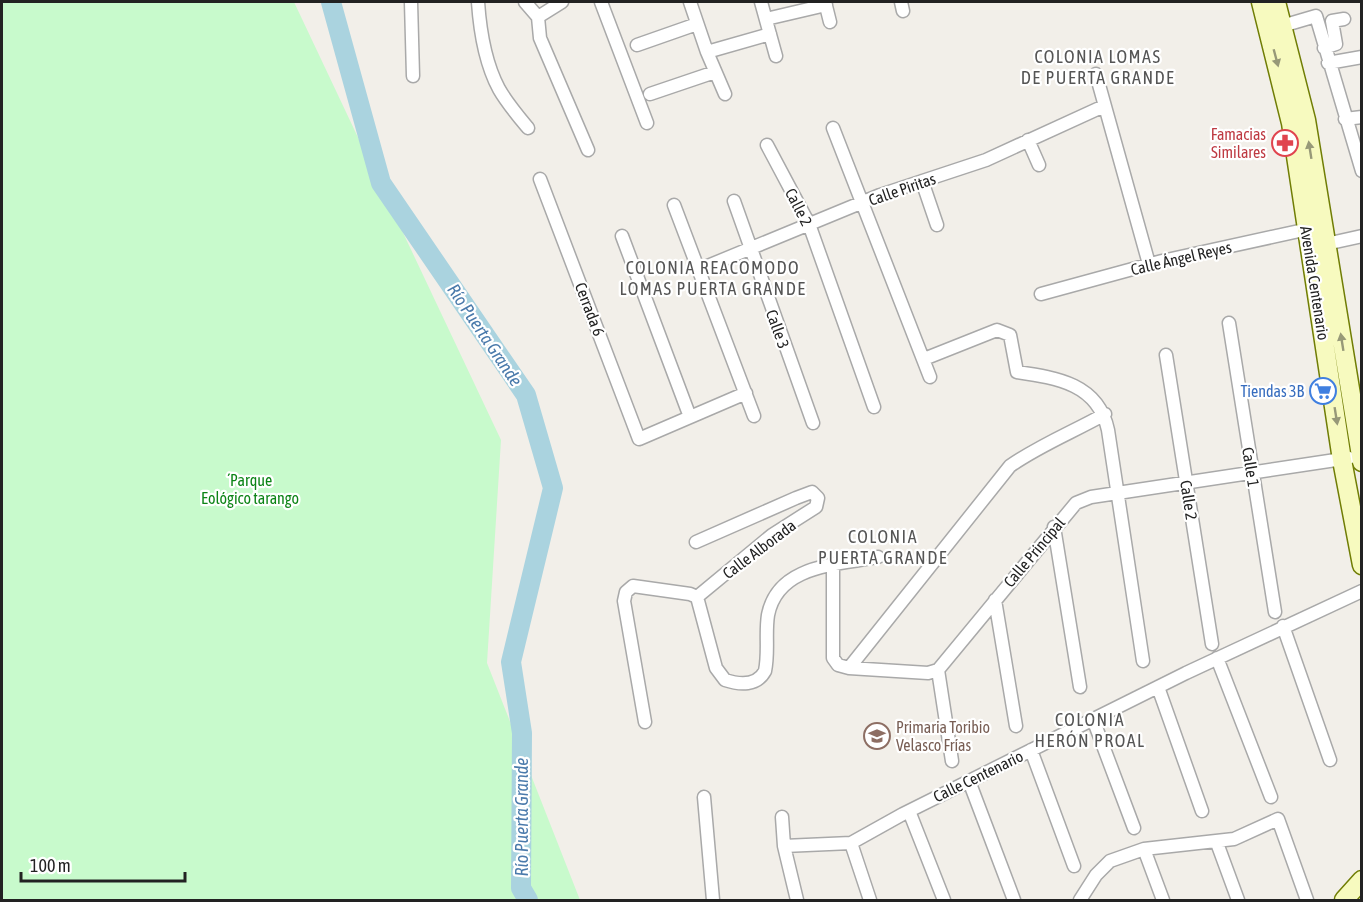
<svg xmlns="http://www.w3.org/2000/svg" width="1363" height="902" viewBox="0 0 1363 902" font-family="'Asap Condensed',sans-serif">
<rect width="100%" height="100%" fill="#f2efe9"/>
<!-- park -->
<path fill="#c8facc" d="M 2,2 L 294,2 L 501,440 L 487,663 L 580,900 L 2,900 Z"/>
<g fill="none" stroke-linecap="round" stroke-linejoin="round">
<!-- river -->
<path stroke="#aad3df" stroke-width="20" d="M 331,2 L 381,183 L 526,395 L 553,488 L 511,662 L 522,733 L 521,888 L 528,900"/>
<defs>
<path id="minor" d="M 411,2 L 413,76
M 478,2 C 480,31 485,63 499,89 C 507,103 518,116 528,128
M 525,2 L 538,17
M 601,2 L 647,123
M 690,2 L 707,52 L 725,94
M 761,2 L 776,56
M 825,2 L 830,22
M 901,2 L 903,11
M 538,17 L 540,38 L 588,150
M 538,17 L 562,2
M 766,19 L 826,5
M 1282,26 L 1316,16 L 1362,171
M 637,45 L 697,24
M 1324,48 L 1336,44 L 1332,21 L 1344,19
M 707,52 L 770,34
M 1328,63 L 1362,57
M 1096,74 L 1149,264
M 650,94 L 715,72
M 1345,119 L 1362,117
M 833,128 L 930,377
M 1028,140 L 1039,165
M 767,145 L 809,224 L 874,407
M 540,179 L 639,439 L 746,393
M 922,181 L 937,225
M 734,201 L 813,423
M 674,205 L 754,416
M 622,236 L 690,417
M 1326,244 L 1362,236
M 698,270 L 880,195 L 986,160 L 1104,106
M 1041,294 L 1162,261 L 1313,228
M 1229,323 L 1275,612
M 1166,355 L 1212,644
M 924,359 L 997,330 L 1010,335 L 1017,372 C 1058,378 1098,384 1108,430 L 1143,661
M 1054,527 L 1080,687
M 833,566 L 833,658 L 838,665 L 849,668 L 928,673 L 938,670 L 1076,503 L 1091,497 L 1349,458
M 697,597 L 716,668 L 725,680 C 740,685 757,686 765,671 C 769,652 765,634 768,615 C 778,564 838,565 878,557
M 995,600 L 1016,726
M 1283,626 L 1330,760
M 1217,658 L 1271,797
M 849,668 L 1010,466 C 1040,445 1073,432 1105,414
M 938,670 L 952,761
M 1158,687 L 1202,811
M 1093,719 L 1134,828
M 645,722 L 624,601 L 626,592 L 633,586 L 690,594 L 697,597 L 772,535 L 816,507 L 818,498 L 812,492 L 796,498 L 696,542
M 1031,750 L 1074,866
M 969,781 L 1014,900
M 704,797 L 713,900
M 909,811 L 944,900
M 782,817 L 784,846 L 797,900
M 851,843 L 870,900
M 1217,843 L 1238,900
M 784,846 L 851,843 L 903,814 L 1186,673 L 1362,591
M 1144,849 L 1163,900
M 1080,900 L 1096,875 L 1110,861 L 1144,849 L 1234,839 L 1278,819 L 1307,900"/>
<path id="secondary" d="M 1261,2 L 1291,123 L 1342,460 L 1362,565
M 1276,2 L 1306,120 L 1362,462
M 1344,900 L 1362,880"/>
</defs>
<!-- minor casing -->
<use href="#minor" stroke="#a9a9a9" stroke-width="15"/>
<!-- secondary casing -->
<use href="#secondary" stroke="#707d05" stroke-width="21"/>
<!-- minor -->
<use href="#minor" stroke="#fff" stroke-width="12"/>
<!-- secondary -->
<use href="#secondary" stroke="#f7fabf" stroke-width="18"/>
</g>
<!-- one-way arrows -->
<defs><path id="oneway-solid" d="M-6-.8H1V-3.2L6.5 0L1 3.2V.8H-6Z" transform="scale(1.5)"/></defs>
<g fill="#979978">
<use href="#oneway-solid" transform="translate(1276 58) rotate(75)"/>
<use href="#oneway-solid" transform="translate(1310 150) rotate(-99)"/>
<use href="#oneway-solid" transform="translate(1342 342) rotate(-99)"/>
<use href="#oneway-solid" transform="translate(1336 416) rotate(81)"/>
</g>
<!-- icons -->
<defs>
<symbol id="pharmacy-ring" viewBox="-11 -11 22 22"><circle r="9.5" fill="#fff" stroke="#e0444e" stroke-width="1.5"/><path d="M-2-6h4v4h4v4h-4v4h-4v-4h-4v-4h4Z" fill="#e0444e"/></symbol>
<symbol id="supermarket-ring" viewBox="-11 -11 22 22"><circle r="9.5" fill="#fff" stroke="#3f7fe0" stroke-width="1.5"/><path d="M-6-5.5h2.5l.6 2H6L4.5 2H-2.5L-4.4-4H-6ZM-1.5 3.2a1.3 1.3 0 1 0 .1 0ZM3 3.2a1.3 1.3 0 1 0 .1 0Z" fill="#3f7fe0"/></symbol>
<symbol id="school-ring" viewBox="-11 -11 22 22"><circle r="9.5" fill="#fff" stroke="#8d6e63" stroke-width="1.5"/><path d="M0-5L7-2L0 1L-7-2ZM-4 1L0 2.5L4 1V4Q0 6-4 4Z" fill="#8d6e63"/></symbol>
</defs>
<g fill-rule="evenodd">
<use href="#pharmacy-ring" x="1270" y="128" width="30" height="30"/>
<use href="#supermarket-ring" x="1308" y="376" width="30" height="30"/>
<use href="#school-ring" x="862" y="721" width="30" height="30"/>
</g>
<g text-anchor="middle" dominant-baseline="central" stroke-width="4.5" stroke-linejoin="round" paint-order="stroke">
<!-- health labels -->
<g font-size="16" fill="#be3a42" stroke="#fff" text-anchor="end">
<text x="1266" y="134">Famacias<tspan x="1266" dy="18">Similares</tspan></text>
</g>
<!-- street labels -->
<g font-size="16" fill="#222" stroke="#fff">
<text transform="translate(902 189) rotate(-19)">Calle Piritas</text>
<text transform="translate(799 207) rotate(63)">Calle 2</text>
<text transform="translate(1181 258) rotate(-13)">Calle Ángel Reyes</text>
<text transform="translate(1315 283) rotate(81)">Avenida Centenario</text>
<text transform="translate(590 309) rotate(69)">Cerrada 6</text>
<text transform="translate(778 329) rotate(70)">Calle 3</text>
<text transform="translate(1251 467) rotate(81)">Calle 1</text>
<text transform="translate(1189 500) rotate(81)">Calle 2</text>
<text transform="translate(759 549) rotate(-37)">Calle Alborada</text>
<text transform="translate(1034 552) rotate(-50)">Calle Principal</text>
<text transform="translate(978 776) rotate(-26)">Calle Centenario</text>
</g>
<!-- shop labels -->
<g font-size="16" fill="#366cbe" stroke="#fff" text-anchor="end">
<text x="1304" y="391">Tiendas 3B</text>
</g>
<!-- park labels -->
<g font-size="16" fill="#0c8416" stroke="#fff">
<text x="250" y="480">´Parque<tspan x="250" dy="18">Eológico tarango</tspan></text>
</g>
<!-- education labels -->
<g font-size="16" fill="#785e54" stroke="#fff" text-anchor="start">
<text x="896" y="727">Primaria Toribio<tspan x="896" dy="18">Velasco Frías</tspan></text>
</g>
<!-- neighbourhood labels -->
<g font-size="18" letter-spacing="1.5" fill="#555" stroke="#fff">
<text x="1098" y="56">COLONIA LOMAS<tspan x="1098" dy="21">DE PUERTA GRANDE</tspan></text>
<text x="713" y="267">COLONIA REACOMODO<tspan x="713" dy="21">LOMAS PUERTA GRANDE</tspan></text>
<text x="883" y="536">COLONIA<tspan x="883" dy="21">PUERTA GRANDE</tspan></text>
<text x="1090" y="719">COLONIA<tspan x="1090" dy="21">HERÓN PROAL</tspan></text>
</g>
<!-- water labels -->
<g font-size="18" font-style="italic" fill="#4a7aab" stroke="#fff">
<text transform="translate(485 335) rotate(56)">Río Puerta Grande</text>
<text transform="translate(521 817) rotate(-90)">Río Puerta Grande</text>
</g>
</g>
<!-- border -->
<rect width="1363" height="902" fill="none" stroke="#222222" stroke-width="6"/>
<!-- scale -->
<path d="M21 872v9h164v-9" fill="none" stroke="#222222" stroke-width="3"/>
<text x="30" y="872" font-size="18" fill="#222222" stroke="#ffffff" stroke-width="4.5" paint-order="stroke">100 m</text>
</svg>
